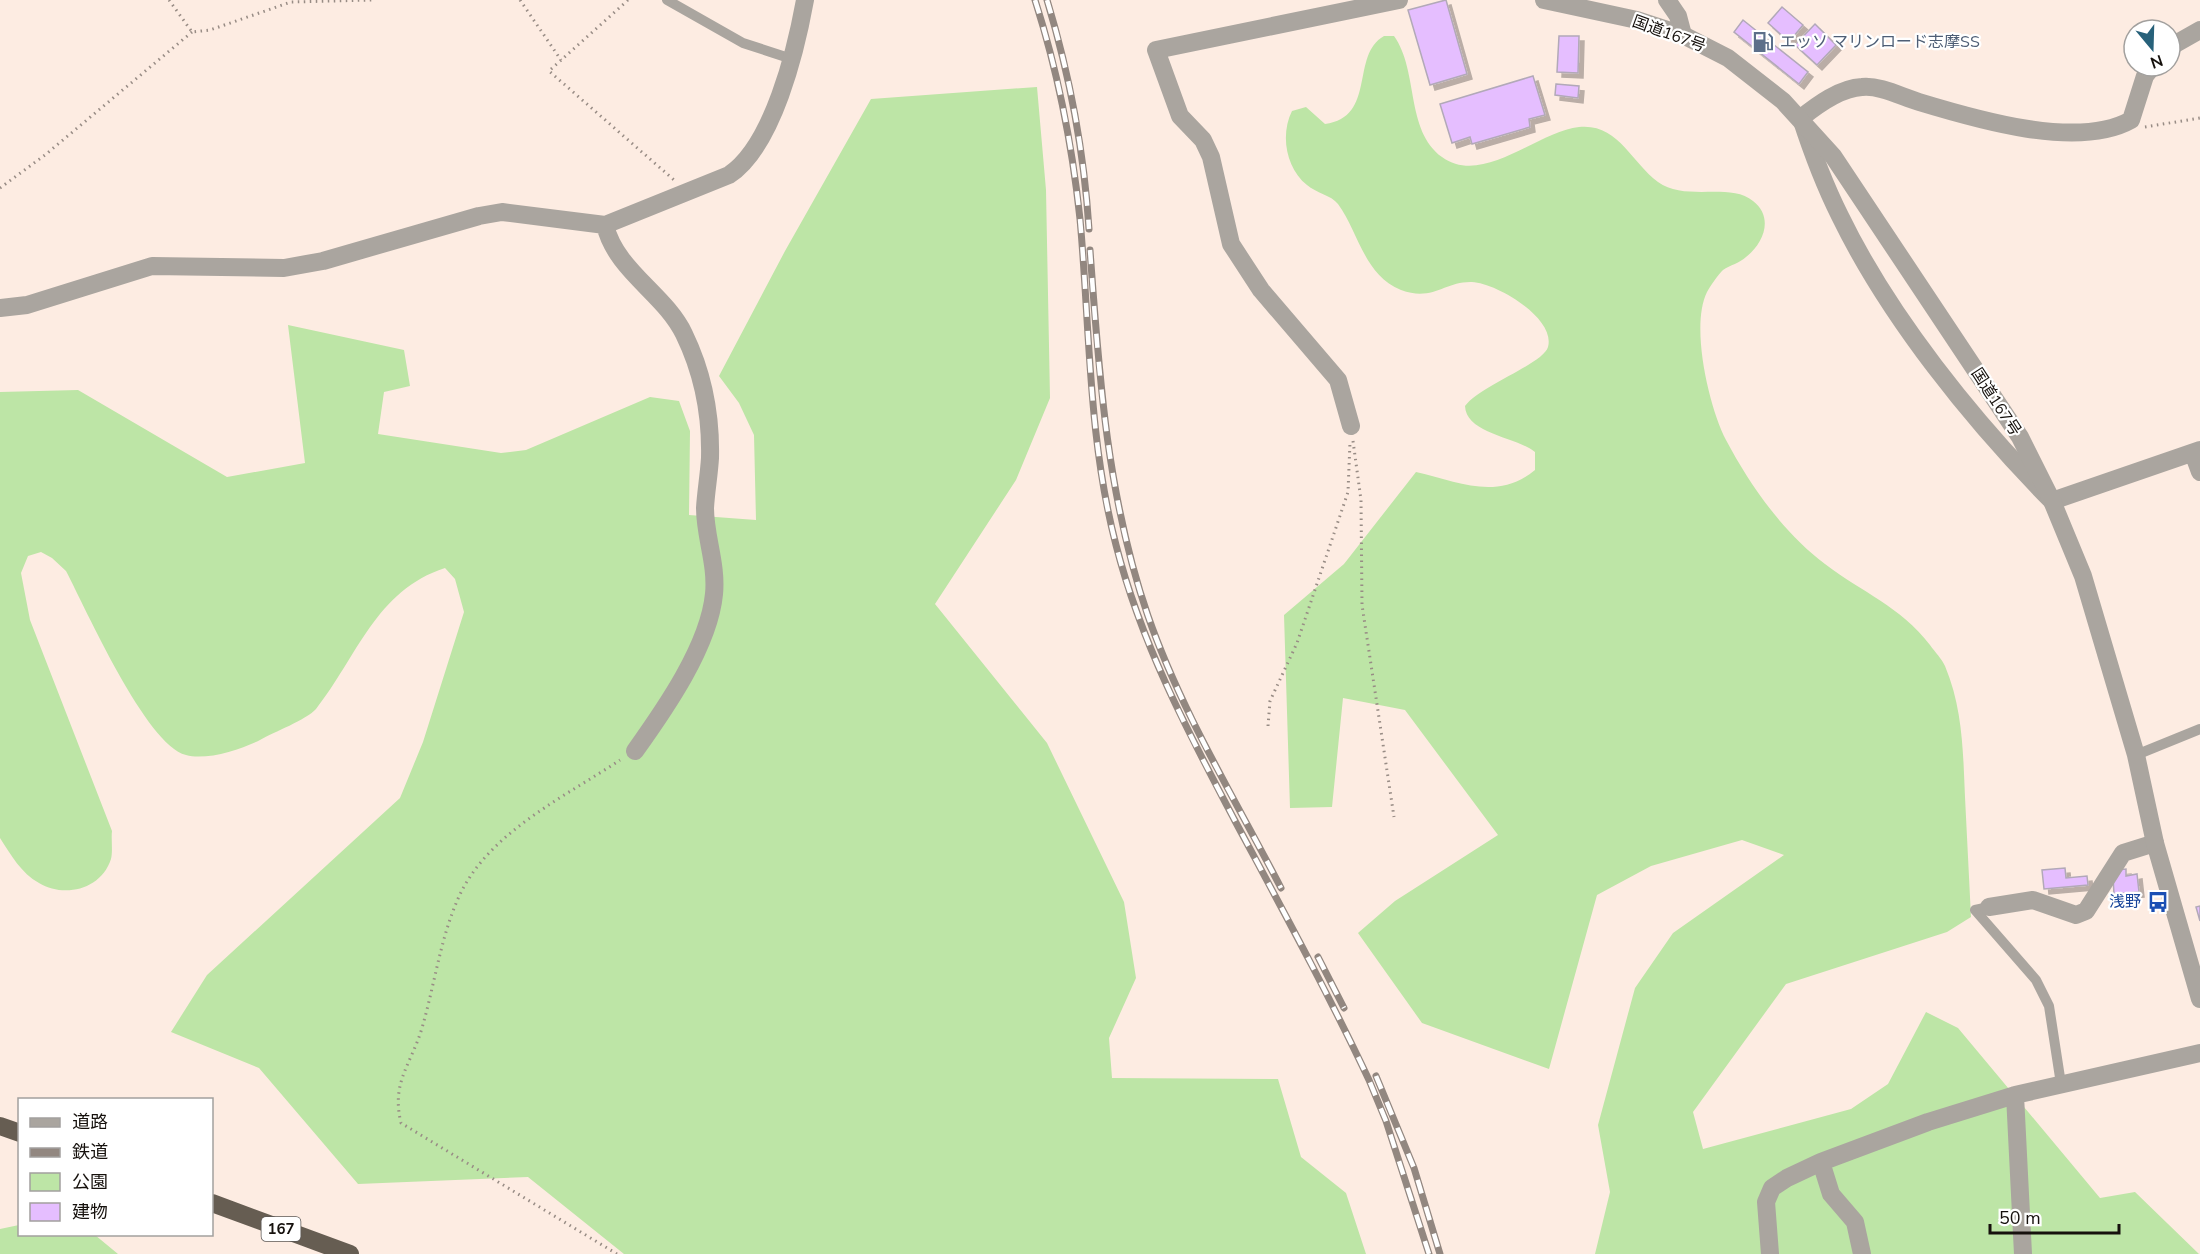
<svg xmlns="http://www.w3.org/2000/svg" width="2200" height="1254" viewBox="0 0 2200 1254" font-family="'Nunito Sans','Noto Sans JP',sans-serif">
<defs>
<filter id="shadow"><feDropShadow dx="5" dy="5" stdDeviation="0" flood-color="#0004"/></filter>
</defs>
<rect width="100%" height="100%" fill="#fdece2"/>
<!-- green -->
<path fill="#bde5a6" d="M 1384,36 L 1394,36 C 1419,71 1405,130 1442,157 C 1483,187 1538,131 1579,127 C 1618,123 1631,162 1658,182 C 1685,202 1730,182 1753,201 C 1774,217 1764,243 1746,257 C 1740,263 1730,265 1723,270 C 1718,275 1711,285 1707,292 C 1690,326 1709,407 1726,440 C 1751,487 1783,532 1825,564 C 1863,593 1900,606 1930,645 C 1935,652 1942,659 1945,666 C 1963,709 1963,752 1965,797 C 1967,837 1969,877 1971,917 L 1947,932 L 1786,984 L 1693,1112 L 1703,1149 L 1851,1109 L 1888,1084 L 1926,1012 L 1958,1028 L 2100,1198 L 2135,1192 L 2199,1254 L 1595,1254 L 1610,1192 L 1598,1125 L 1635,988 L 1673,933 L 1784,855 L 1742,840 L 1651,866 L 1597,895 L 1549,1069 L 1422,1023 L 1358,933 L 1395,901 L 1498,835 L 1405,710 L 1343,698 L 1332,807 L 1290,808 L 1284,615 L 1344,564 L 1416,472 C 1459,482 1497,501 1535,470 L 1535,452 C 1517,437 1466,434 1465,406 C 1481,385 1543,364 1548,347 C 1556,318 1496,283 1472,282 C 1445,281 1433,302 1401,290 C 1364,275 1359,233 1338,204 C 1331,195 1316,193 1307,185 C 1286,168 1280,135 1292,111 L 1306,107 L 1325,124 C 1377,117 1350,55 1384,36 Z
M 1037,87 L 1046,190 L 1050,398 L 1016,480 L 935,604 L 1047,743 L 1124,902 L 1136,978 L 1109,1038 L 1112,1078 L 1278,1079 L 1301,1157 L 1346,1193 L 1366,1254 L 624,1254 L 528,1177 L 358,1184 L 259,1068 L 171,1032 L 207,975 L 400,798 L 423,742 L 464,612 L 455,579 L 445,568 C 376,590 357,657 316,709 C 306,720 274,732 260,740 C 242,749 206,761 186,755 C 146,745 86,609 66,571 L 52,558 L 41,552 L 28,556 L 21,573 L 30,620 L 112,831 C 111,839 113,851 111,859 C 101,890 64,898 39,883 C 21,873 11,855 0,838 L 0,392 L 78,390 L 227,477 L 305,463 L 288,325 L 404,350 L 410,386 L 384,392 L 378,434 L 501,453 L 526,450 L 650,397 L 679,401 L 690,431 L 689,515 L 756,520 L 754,435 L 739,403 L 719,376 L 785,251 L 871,99 Z
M 19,1225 L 20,1234 L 95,1235 L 118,1254 L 0,1254 L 0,1229 Z"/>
<!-- building -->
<path fill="#e5beff" stroke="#b2a9b8" stroke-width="1.5" filter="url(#shadow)" d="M 1446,0 L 1467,74 L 1430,85 L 1408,10 Z
M 1782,7 L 1803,25 L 1789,42 L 1768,23 Z
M 1743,20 L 1808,72 L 1799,84 L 1734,32 Z
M 1815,24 L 1836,45 L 1817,65 L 1795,45 Z
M 1559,36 L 1579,36 L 1578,73 L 1557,72 Z
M 1533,76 L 1545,115 L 1529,119 L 1530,127 L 1472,144 L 1470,137 L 1452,143 L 1440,104 Z
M 1556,84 L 1579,86 L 1578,98 L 1555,95 Z
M 2065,868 L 2066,878 L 2087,876 L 2088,885 L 2044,889 L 2042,870 Z
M 2126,869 L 2126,876 L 2137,874 L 2139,892 L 2114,894 L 2113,877 L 2117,870 Z
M 2200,906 L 2200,921 L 2196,907 Z"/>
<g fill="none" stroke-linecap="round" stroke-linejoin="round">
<!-- path -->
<path stroke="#988c85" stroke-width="3" stroke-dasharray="1.5 4.5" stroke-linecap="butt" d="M 169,0 L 192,32 L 210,30 L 291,2 L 372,0
M 520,0 L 561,60
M 628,0 L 549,71 L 674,180
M 2145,127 L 2200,118
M 0,188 L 45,155 L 192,32
M 1353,441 L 1361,500 L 1362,605 L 1394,817
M 1268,726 L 1270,701 L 1297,643 L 1348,492 L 1350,442
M 617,1254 L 401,1123 C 391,1082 411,1065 422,1028 C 434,987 440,941 457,901 C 485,834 563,798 620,760"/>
<!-- service -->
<path stroke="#aaa59f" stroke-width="10" d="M 667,0 L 743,43 L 792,59
M 2136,755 L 2200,729
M 1989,907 L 1975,910 L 2036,980 L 2049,1006 L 2061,1084"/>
<!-- minor -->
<path stroke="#aaa59f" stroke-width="18" d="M 1667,0 L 1678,16 L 1683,35
M 2170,47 L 2200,30
M 2153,66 L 2145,76 L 2131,120 C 2078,150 1975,119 1919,102 C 1902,97 1880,85 1862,87 C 1840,88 1817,105 1801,118 C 1812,152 1824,184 1840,216 C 1889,317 1973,421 2052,501 L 2200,450
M 605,225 C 616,271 665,294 684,334 C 703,373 711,416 710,458 C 709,475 706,491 705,508 C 705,537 717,564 714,594 C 709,646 665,709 635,751
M 0,308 L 27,305 L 152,266 L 284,268 L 323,261 L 479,216 L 502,212 L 605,225 L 729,175 C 773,146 796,50 805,0
M 1351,426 L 1338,380 L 1261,290 L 1231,244 L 1211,157 L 1203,140 L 1180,116 L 1156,50 L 1399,0
M 2193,453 L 2200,472
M 1989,907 L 2033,900 L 2076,915 L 2086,911 L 2123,853 L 2155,843
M 2015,1095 L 2023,1254
M 1821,1162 L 1831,1194 L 1855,1222 L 1862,1254
M 1770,1254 L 1766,1202 L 1772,1188 L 1787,1178 L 1821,1162 L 1928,1122 L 2015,1095 L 2200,1053"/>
<!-- tertiary -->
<path stroke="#aaa59f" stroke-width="18" d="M 1544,0 L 1637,20 L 1683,35 L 1728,58 L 1783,101 L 1833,156 L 2020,437 L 2052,501 L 2083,576 L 2136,755 L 2155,843 L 2200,999"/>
<!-- trunk -->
<path stroke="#665d52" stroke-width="18" d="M 0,1126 L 20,1133
M 212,1203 L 350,1254"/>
<defs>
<path id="rail" d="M 1035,0 C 1058,72 1072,144 1080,219 C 1090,329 1088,438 1116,545 C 1141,643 1187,730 1234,819 C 1280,905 1327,991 1369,1080 L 1386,1121 L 1429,1254
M 1047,0 C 1070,76 1084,151 1089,229
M 1090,250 C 1099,375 1107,497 1148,616 C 1181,711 1235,799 1281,888
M 1318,957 L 1344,1008
M 1376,1076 L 1414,1168 L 1440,1254"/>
</defs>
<!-- rail casing -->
<use href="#rail" stroke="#928780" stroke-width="7"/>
<!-- rail -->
<use href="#rail" stroke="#fff" stroke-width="4.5" stroke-dasharray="14" stroke-linecap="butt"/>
</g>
<!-- icons -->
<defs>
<symbol id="fuel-bare" viewBox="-9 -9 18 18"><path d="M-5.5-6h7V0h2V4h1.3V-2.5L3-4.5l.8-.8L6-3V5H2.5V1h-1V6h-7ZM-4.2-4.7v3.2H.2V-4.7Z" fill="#5c6f8a" stroke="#fff" stroke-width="2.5" paint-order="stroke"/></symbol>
<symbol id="bus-bare" viewBox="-9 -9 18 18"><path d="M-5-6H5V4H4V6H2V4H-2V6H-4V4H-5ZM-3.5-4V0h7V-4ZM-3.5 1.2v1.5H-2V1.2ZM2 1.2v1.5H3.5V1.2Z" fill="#1a4fb4" stroke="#fff" stroke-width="2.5" paint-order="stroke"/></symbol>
</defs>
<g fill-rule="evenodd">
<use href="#fuel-bare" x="1748" y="27" width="30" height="30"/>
<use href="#bus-bare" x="2143" y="887" width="30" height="30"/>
</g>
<g text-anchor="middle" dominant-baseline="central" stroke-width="4.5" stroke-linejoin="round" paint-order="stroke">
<!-- shield labels -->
<rect fill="#fff" stroke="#5c5856" stroke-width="1.5" x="261.5" y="1217" width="39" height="24" rx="4.5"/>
<g font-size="15" font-weight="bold" fill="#16110d">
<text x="281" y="1229">167</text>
</g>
<!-- street labels -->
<g font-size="16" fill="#16110d" stroke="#fff">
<text transform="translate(1669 34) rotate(20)">国道167号</text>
<text transform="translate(1996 402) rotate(57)">国道167号</text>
</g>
<!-- service labels -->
<g font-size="16" fill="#4e5e75" stroke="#fff" text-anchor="start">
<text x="1780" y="42">エッソ マリンロード志摩SS</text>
</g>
<!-- transit labels -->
<g font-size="16" fill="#164399" stroke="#fff" text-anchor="end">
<text x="2141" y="902">浅野</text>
</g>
</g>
<!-- legend -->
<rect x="18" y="1098" width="195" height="138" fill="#ffffff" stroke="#a2a09e" stroke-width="1.5"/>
<rect x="30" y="1118" width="30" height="9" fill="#aaa59f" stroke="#a2a09e" stroke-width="1.5"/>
<text x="72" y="1128" font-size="18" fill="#16110d">道路</text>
<rect x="30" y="1148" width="30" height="9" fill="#928780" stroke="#a2a09e" stroke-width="1.5"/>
<text x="72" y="1158" font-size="18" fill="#16110d">鉄道</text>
<rect x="30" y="1173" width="30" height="18" fill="#bde5a6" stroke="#a2a09e" stroke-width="1.5"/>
<text x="72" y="1188" font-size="18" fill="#16110d">公園</text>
<rect x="30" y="1203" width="30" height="18" fill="#e5beff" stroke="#a2a09e" stroke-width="1.5"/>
<text x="72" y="1218" font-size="18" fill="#16110d">建物</text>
<!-- north arrow -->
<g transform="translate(2152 48) rotate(161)"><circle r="28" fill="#ffffff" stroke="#a2a09e" stroke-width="1.5"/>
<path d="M0-4.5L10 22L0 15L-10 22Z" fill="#27617a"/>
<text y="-9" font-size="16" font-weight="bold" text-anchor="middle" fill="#16110d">N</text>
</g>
<!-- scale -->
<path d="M1990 1224v9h129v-9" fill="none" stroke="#16110d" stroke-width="3"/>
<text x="1999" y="1224" font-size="18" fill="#16110d" stroke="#ffffff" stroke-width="4.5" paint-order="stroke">50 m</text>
</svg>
